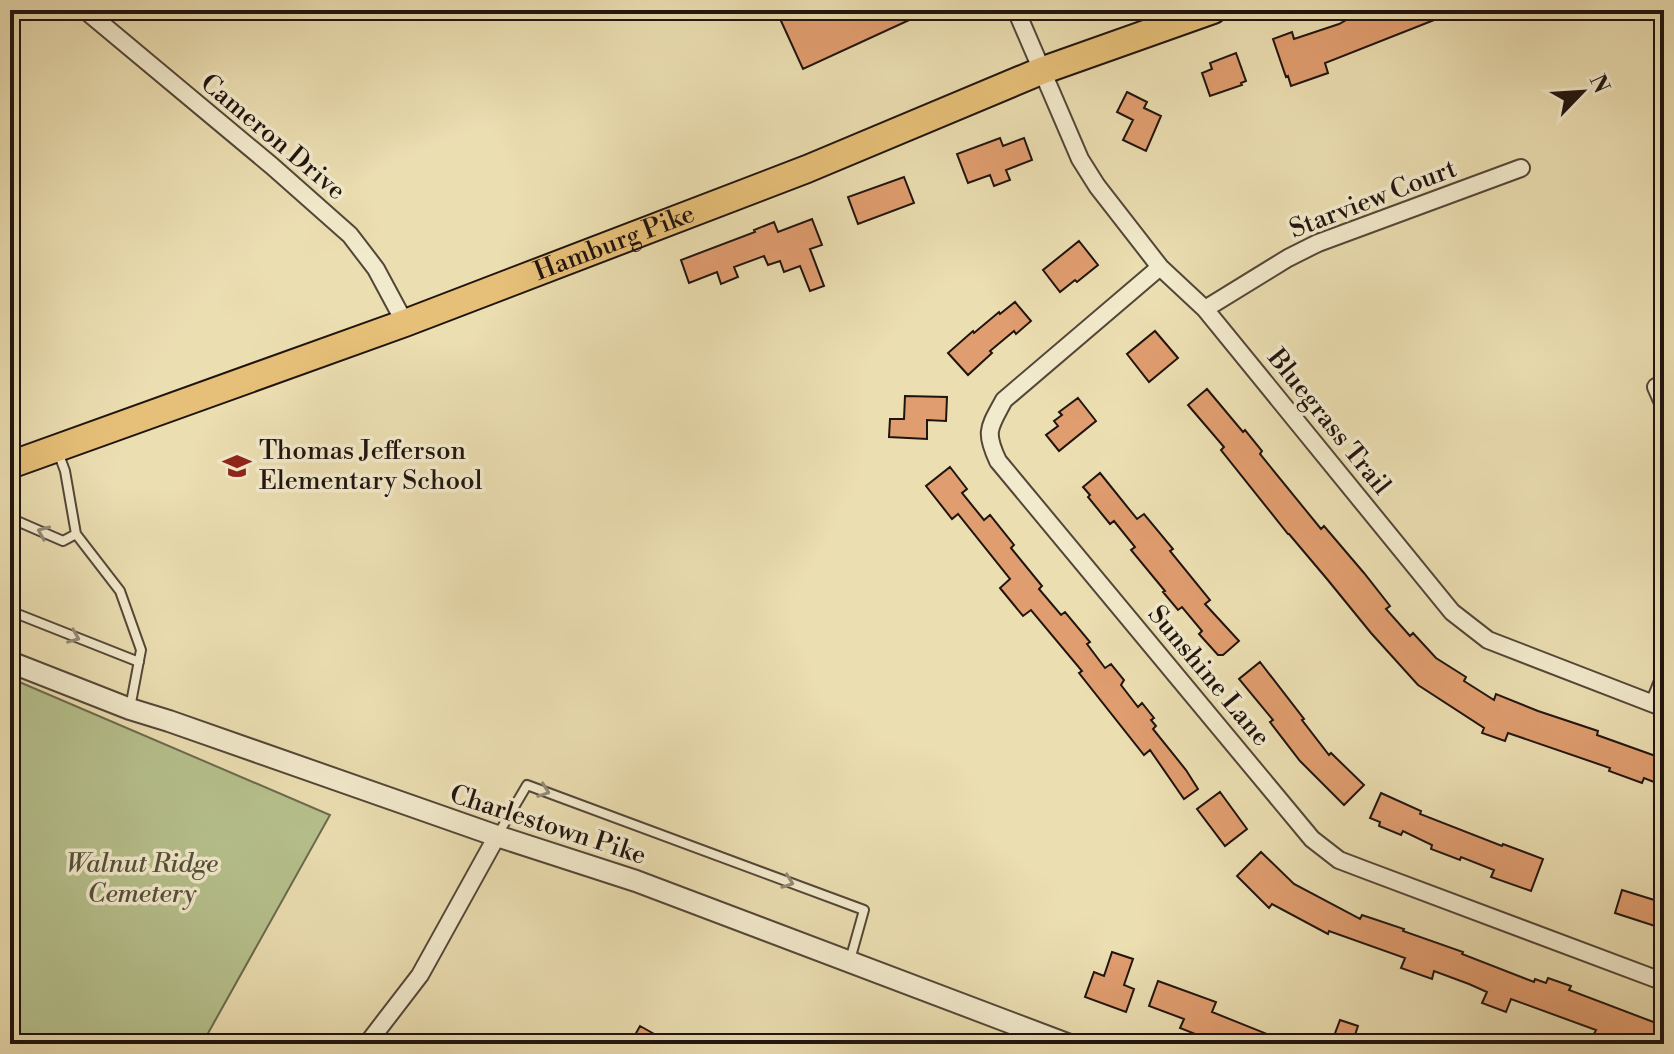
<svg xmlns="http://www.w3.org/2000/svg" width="1674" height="1054" viewBox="0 0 1674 1054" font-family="'Libre Bodoni',serif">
<rect width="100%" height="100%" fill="#ebdeb1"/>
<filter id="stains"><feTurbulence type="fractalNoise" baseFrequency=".0025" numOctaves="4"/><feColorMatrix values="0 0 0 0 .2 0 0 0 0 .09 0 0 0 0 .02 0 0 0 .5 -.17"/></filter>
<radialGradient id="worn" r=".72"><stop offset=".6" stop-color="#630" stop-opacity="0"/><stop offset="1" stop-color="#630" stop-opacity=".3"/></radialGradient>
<!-- green -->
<path fill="#b6c18d" stroke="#6b6a4e" stroke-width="2" d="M 10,678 L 330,815 L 202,1044 L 10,1044 Z"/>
<!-- building -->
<path fill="#e09d6f" stroke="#20140f" stroke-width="2" d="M 776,10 L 931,10 L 803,69 Z
M 1361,10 L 1457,10 L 1457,11 L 1325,63 L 1328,73 L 1291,86 L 1288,76 L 1286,77 L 1273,39 L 1292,32 L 1294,39 L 1339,24 L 1348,19 L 1346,16 Z
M 1236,53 L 1246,81 L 1241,83 L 1242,85 L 1210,96 L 1202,73 L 1212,69 L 1210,63 Z
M 1127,92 L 1147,102 L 1144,108 L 1161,116 L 1146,151 L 1123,140 L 1133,120 L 1117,112 Z
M 1000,138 L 1003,146 L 1024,138 L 1032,160 L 1006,170 L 1010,180 L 994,186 L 990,175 L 968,183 L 957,154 Z
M 904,177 L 914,203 L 858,224 L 848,197 Z
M 812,219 L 822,245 L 810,249 L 824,286 L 810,291 L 800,266 L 784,272 L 780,261 L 768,265 L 764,256 L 734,267 L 738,277 L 721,284 L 717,272 L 689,283 L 681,260 L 755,232 L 754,230 L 774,222 L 778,232 Z
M 1079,241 L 1098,265 L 1077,282 L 1075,280 L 1060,292 L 1043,270 Z
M 1015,302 L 1031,321 L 1016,334 L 1014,331 L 990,351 L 992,353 L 968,375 L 948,353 L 973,331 L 974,333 L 999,312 L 1000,314 Z
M 1155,331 L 1178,358 L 1149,382 L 1127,354 Z
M 1207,389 L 1243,432 L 1245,430 L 1262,451 L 1260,454 L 1321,529 L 1324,526 L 1364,573 L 1390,606 L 1386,609 L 1410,636 L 1413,633 L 1436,658 L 1466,677 L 1464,681 L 1494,700 L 1496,694 L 1538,711 L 1598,731 L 1597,735 L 1664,759 L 1664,786 L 1644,778 L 1642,783 L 1609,771 L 1610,768 L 1508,733 L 1505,741 L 1482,733 L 1484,728 L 1418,685 L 1371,633 L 1327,579 L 1289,534 L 1288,534 L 1221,450 L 1224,447 L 1188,405 Z
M 905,396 L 947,397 L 946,421 L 927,420 L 927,439 L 889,437 L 890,419 L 904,419 Z
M 1078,398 L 1096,421 L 1059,451 L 1046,435 L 1058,426 L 1054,421 L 1062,415 L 1059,412 Z
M 950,467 L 967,489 L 962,493 L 984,520 L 990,515 L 1014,545 L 1011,548 L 1042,586 L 1039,589 L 1061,615 L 1065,612 L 1090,642 L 1087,644 L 1105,668 L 1111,664 L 1124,680 L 1121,685 L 1138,707 L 1142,703 L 1154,718 L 1151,720 L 1156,726 L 1153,729 L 1186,770 L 1198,789 L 1184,799 L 1150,750 L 1144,755 L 1079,673 L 1082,671 L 1031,610 L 1023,616 L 1000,588 L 1010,579 L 958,514 L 952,519 L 926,486 Z
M 1100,473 L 1137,519 L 1144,514 L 1173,549 L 1170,551 L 1210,600 L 1205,604 L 1239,641 L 1223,655 L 1218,655 L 1199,634 L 1202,631 L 1182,607 L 1178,610 L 1163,592 L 1165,591 L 1131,550 L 1135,547 L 1114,521 L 1110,524 L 1088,497 L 1090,495 L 1083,487 Z
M 1260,662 L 1304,719 L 1302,720 L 1329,755 L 1331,753 L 1364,785 L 1344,805 L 1300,761 L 1270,722 L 1273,720 L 1239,679 Z
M 1220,792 L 1247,829 L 1225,846 L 1197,809 Z
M 1381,793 L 1421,811 L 1420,814 L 1502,846 L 1503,844 L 1543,859 L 1531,891 L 1491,877 L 1494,870 L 1461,857 L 1460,860 L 1431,849 L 1432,845 L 1403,831 L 1401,835 L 1379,826 L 1380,822 L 1370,818 Z
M 1261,852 L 1294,884 L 1360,919 L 1362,915 L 1404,929 L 1403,931 L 1463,952 L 1462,954 L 1534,982 L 1535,979 L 1546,983 L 1548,978 L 1571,986 L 1569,990 L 1664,1026 L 1664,1044 L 1634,1044 L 1609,1035 L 1606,1044 L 1601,1044 L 1591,1040 L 1596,1030 L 1511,999 L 1506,1012 L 1482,1003 L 1487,992 L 1469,984 L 1434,971 L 1432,979 L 1401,968 L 1405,958 L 1329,931 L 1328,934 L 1272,904 L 1269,908 L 1237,876 Z
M 1622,890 L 1664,903 L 1658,927 L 1615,913 Z
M 1112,952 L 1133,959 L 1124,985 L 1134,989 L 1126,1012 L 1085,997 L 1094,972 L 1104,976 Z
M 1158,981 L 1216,1002 L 1212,1012 L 1292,1044 L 1212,1044 L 1213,1041 L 1180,1028 L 1184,1019 L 1149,1006 Z
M 1340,1020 L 1358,1026 L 1352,1044 L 1331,1044 Z
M 640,1026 L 672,1044 L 630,1044 Z"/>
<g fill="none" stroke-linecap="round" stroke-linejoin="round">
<defs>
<path id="service" d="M 58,452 L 65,471 L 76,534 L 120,591 L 141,650 L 130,708
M 10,518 L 63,541 L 76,534
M 10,611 L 139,662
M 497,836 L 527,785 L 864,910 L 850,960"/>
<path id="minor" d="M 85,10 L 272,166 L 350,235 L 376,269 L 405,323
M 1016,10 L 1080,159 L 1097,186 L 1160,267 L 1205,309 L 1452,612 L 1488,640 L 1664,708
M 1160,267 L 1004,400 C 989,428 984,431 998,461 L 1312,839 L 1339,860 L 1368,871 L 1664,982
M 1205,309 L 1288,258 L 1318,243 L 1521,168
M 1664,383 L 1656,387 L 1664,405
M 1654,704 L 1664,679
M 367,1044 L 420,975 L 497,836"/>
<path id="tertiary" d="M 10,662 L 130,709 L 169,721 L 497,836 L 636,881 L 1067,1044"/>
<g id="primary">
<path id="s1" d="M 10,465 L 405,323 L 807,169 L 1041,71 L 1213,10"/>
</g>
</defs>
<!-- service casing -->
<use href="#service" stroke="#534638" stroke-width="12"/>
<!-- minor casing -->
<use href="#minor" stroke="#534638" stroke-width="20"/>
<!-- tertiary casing -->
<use href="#tertiary" stroke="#534638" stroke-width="24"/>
<!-- primary casing -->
<use href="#primary" stroke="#20140f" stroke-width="30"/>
<!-- service -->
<use href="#service" stroke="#f2eacc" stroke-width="8"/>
<!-- minor -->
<use href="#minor" stroke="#f2eacc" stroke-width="16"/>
<!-- tertiary -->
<use href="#tertiary" stroke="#f2eacc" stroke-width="20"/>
<!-- primary -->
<use href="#primary" stroke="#e6bf78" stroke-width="26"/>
</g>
<!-- one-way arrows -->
<defs><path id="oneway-chevron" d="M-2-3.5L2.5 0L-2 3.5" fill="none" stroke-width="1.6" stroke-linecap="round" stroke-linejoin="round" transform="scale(2)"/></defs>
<g stroke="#948a77">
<use href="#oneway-chevron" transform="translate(43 532) rotate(-157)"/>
<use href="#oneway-chevron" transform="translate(74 637) rotate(22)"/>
<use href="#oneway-chevron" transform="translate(544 791) rotate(20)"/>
<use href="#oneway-chevron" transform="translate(788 882) rotate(20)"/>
</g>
<!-- icons -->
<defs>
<symbol id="school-bare" viewBox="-9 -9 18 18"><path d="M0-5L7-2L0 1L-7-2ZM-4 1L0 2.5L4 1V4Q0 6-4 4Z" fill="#8f2418" stroke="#f2eacc" stroke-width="2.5" paint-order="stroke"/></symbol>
</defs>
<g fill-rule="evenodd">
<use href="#school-bare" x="217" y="446" width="40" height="40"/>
</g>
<g text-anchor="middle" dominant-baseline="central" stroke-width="7" stroke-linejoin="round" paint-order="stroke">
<!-- street labels -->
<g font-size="26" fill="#20140f" stroke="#f2eacc">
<text transform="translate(273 137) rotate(40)">Cameron Drive</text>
<text transform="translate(1373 199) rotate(-21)">Starview Court</text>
<text stroke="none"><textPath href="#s1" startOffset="644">Hamburg Pike</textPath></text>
<text transform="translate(1329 422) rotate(51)">Bluegrass Trail</text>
<text transform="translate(1209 676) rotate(50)">Sunshine Lane</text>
<text transform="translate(548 825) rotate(18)">Charlestown Pike</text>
</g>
<!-- poi labels -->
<g font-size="26" fill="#20140f" stroke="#f2eacc" text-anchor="start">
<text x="259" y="451">Thomas Jefferson<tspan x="259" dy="30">Elementary School</tspan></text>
</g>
<!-- park labels -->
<g font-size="26" font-style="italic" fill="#54513b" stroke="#f2eacc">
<text x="142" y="864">Walnut Ridge<tspan x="142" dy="30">Cemetery</tspan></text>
</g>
</g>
<!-- margin -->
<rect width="1674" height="1054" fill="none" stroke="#ebdeb1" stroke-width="40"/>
<rect x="12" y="12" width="1650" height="1030" fill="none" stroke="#20140f" stroke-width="4"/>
<rect x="20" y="20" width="1634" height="1014" fill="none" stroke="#20140f" stroke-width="2"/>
<!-- north arrow -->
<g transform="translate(1582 92) rotate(65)" stroke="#f2eacc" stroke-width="6" paint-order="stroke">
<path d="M0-6L14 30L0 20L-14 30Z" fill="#20140f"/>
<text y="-12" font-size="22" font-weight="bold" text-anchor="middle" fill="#20140f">N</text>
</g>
<rect width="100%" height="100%" filter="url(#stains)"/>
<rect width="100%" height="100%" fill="url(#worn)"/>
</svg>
